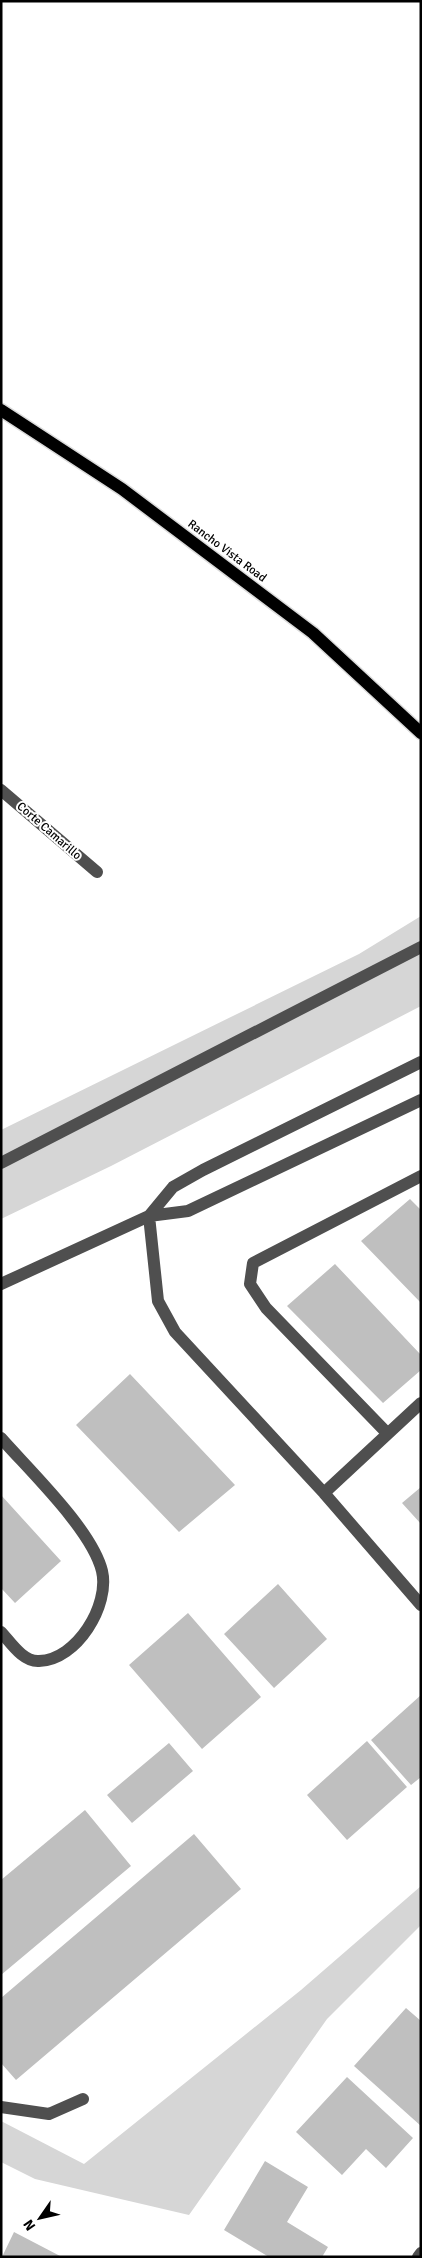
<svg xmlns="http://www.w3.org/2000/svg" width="422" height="2258" viewBox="0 0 422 2258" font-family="Signika,sans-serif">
<rect width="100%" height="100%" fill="#fff"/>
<!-- green -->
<path fill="#d6d6d6" d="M 421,916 L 421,1006 L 111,1166 L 1,1219 L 1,1130 L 359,954 Z
M 421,1886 L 421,1925 L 327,2019 L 189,2215 L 35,2179 L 1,2162 L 1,2121 L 84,2164 L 301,1990 Z"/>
<!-- building -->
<path fill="#bfbfbf" d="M 410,1199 L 421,1210 L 421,1303 L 361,1241 Z
M 335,1264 L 421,1355 L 421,1370 L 383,1403 L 287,1306 Z
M 130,1374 L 235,1485 L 179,1532 L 76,1425 Z
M 421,1487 L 421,1524 L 402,1503 Z
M 1,1495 L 61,1561 L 15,1603 L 1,1588 Z
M 278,1584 L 327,1639 L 274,1688 L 224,1634 Z
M 188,1613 L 261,1697 L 202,1749 L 129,1665 Z
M 421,1695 L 421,1777 L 411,1785 L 371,1740 Z
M 367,1741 L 407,1787 L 347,1840 L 307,1795 Z
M 169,1743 L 193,1771 L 132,1823 L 107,1795 Z
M 85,1810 L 131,1866 L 1,1975 L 1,1880 Z
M 194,1834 L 241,1889 L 16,2080 L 1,2063 L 1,1998 Z
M 406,2008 L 421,2021 L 421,2126 L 354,2066 Z
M 347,2077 L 413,2138 L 386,2168 L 366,2149 L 342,2175 L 296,2132 Z
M 265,2161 L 308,2187 L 287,2222 L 328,2247 L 322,2257 L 269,2257 L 224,2230 Z
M 14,2232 L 62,2257 L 2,2257 Z"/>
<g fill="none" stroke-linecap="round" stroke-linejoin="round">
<defs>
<path id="major" d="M 1,410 L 122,489 L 313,633 L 421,733"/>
</defs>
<!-- major casing -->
<use href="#major" stroke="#dbdbdb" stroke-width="15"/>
<!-- minor -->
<path stroke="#4f4f4f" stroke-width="12" d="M 1,790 L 97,872
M 421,1062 L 203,1170 L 173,1187 L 149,1216 L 158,1301 L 175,1332 L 324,1493 L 421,1605
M 1,1163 L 421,947
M 1,1284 L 149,1216 L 188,1211 L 421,1100
M 387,1433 L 266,1308 L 250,1284 L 253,1263 L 421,1176
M 1,1438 C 30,1471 92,1530 102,1571 C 110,1605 77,1660 39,1661 C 23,1662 11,1643 1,1632
M 324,1493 L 421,1403
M 1,2107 L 49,2114 L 83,2099
M 418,2257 L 421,2253"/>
<!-- major -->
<use href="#major" stroke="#000" stroke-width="12"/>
</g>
<g text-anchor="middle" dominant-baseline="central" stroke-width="4" stroke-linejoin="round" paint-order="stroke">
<!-- street labels -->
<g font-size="12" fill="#000" stroke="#fff">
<text transform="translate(227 551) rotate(37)">Rancho Vista Road</text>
<text transform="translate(49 831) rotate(41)">Corte Camarillo</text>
</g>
</g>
<!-- border -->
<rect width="422" height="2258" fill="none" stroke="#000000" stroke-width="5"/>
<!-- north arrow -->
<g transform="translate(40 2218) rotate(236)" stroke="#ffffff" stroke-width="4" paint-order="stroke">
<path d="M0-4L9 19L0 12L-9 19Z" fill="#000000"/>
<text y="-8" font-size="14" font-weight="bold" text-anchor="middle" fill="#000000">N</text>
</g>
</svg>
